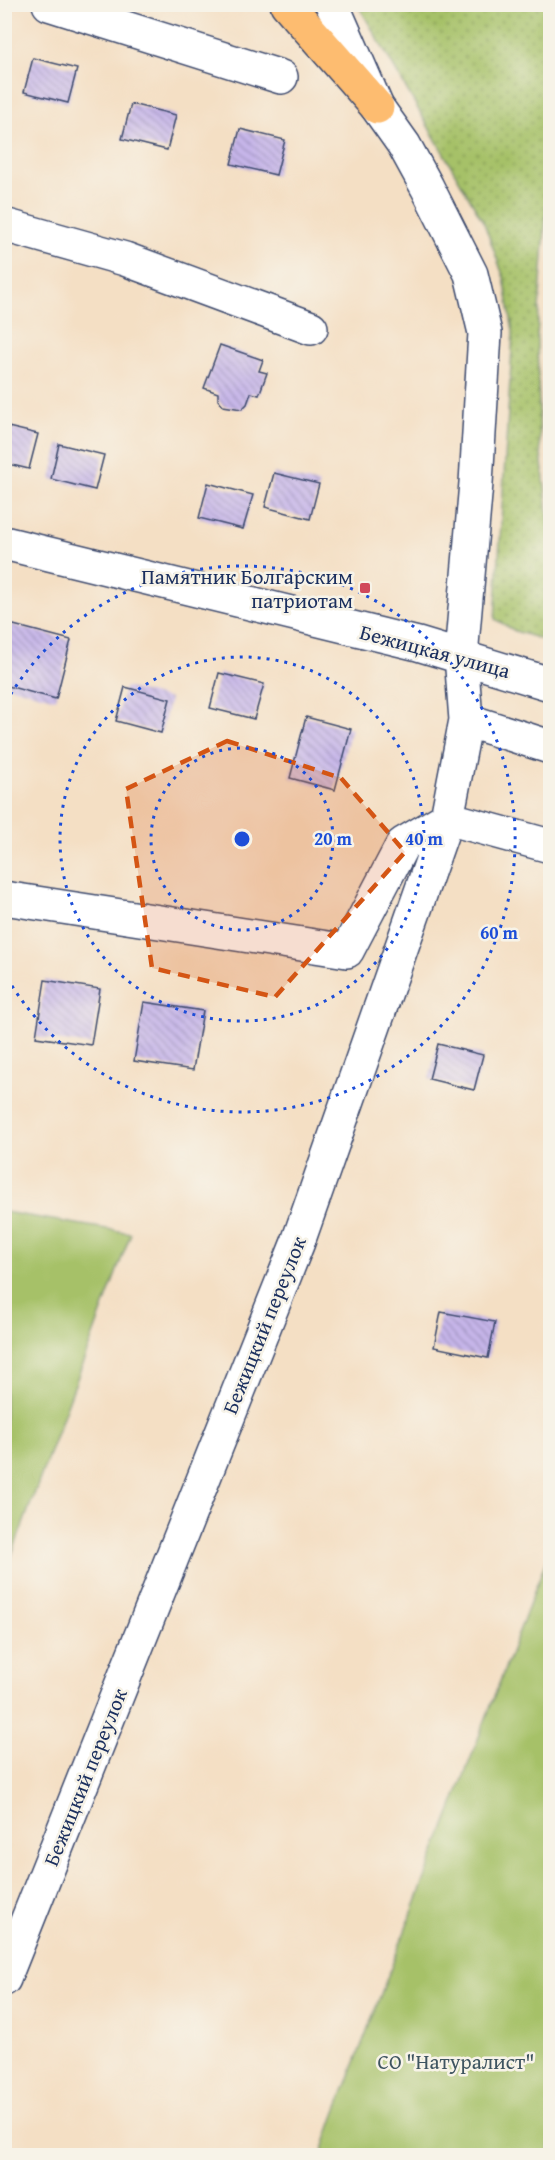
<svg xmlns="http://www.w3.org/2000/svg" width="555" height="2160" viewBox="0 0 555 2160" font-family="'Gentium Book Plus',serif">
<defs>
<pattern id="grass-dots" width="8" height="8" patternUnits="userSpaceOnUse" patternTransform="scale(1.5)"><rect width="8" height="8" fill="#a6c167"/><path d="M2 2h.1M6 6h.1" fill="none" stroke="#869d58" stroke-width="1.8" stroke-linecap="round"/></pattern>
<pattern id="building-back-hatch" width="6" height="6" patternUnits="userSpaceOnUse" patternTransform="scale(1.5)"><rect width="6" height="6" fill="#c6b5e9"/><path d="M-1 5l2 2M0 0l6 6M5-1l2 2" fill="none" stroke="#a094c0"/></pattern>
</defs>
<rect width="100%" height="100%" fill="#f7f3e8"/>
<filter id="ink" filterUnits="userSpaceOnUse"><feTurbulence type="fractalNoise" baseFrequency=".0167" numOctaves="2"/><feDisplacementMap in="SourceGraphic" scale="12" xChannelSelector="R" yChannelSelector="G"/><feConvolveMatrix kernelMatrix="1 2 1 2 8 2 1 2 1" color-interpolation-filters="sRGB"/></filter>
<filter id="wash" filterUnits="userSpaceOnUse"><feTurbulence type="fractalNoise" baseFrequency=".008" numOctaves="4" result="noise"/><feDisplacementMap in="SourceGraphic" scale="24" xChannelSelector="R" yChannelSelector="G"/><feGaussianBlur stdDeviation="1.35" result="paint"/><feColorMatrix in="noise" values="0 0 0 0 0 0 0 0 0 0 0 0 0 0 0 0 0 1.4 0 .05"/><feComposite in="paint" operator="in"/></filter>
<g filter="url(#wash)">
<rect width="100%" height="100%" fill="#f4dfc4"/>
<!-- grass -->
<path fill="url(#grass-dots)" stroke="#607862" stroke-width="1.5" d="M 358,5 L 550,5 L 550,161 L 537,337 L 540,446 L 550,529 L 550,642 L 515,631 L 495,619 L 513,332 L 504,278 L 484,223 Z"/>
<!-- garden -->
<path fill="#a6c167" stroke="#607862" stroke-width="1.5" d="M 5,1212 L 131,1233 L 5,1573 L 4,1212 Z
M 550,1550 L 550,2155 L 321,2155 L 333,2120 Z"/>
<g id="blocks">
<!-- building -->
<path fill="url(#building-back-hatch)" d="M 33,58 L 77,69 L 68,103 L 24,92 Z
M 131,104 L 176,115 L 167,150 L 122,139 Z
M 240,129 L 285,140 L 276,175 L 231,164 Z
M 220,345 L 263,360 L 259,371 L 267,373 L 259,395 L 251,393 L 247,404 L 242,409 L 223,406 L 218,400 L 218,393 L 204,388 Z
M 4,426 L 38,434 L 29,469 L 4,463 Z
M 59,444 L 104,455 L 95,490 L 51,479 Z
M 274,473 L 319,484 L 310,519 L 265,507 Z
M 208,483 L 253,495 L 243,529 L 199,518 Z
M 6,623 L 71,640 L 56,699 L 4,685 Z
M 219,673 L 264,684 L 254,719 L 210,708 Z
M 125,687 L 170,699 L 161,733 L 116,721 Z
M 306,717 L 351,729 L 335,790 L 290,778 Z
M 45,980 L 100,989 L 91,1045 L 36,1037 Z
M 144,1002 L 203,1011 L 193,1070 L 134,1061 Z
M 438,1044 L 483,1055 L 474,1090 L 429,1079 Z
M 441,1312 L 495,1322 L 488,1358 L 434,1347 Z"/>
</g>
</g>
<g filter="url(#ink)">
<use href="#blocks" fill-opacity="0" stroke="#3c496d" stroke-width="1.5"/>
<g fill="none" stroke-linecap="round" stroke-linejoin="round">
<defs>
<path id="minor" d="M 49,4 L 281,77
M 4,225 L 125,259 L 311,328
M 4,543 L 418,644 L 550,684
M 466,720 L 550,747
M 4,898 L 347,951 L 403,844 L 447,818 L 550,846
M 4,1979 L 298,1242 L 447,818 L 466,720 L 461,656 L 476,483 L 485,333 L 471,274 L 427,187 L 404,145 L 377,107 L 332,4"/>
<path id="major" d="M 287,4 L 377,107"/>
</defs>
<!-- minor casing -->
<use href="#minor" stroke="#3c496d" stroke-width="36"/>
<!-- major casing -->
<use href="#major" stroke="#3c496d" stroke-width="36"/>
<!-- minor -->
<use href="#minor" stroke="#fff" stroke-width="33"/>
<!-- major -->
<use href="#major" stroke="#fdbc70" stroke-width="33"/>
</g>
</g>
<!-- marked area -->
<path fill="#d45514" fill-opacity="0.2" stroke="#d45514" stroke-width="4.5" stroke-dasharray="12 8" stroke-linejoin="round" d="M 227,741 L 341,778 L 405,852 L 275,997 L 152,968 L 126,789 Z"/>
<!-- distance rings -->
<g fill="none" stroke="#1d4ed8" stroke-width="3" stroke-dasharray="3 6">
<circle cx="242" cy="839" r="91"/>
<circle cx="242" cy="839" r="182"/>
<path d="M6 702A273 273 0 1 1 6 976"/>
</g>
<!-- markers -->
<rect fill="#d1495b" stroke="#f7f3e8" stroke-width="2" x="359" y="582" width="12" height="12" rx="3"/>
<g text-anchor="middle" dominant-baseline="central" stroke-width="5" stroke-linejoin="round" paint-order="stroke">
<!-- poi labels -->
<g font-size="21" fill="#1b2f5e" stroke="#f7f3e8" text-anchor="end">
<text x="353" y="576">Памятник Болгарским<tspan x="353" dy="24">патриотам</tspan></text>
</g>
<!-- street labels -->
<g font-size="21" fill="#1b2f5e" stroke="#f7f3e8">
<text transform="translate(435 651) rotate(15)">Бежицкая улица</text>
<text transform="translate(264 1325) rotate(-68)">Бежицкий переулок</text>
<text transform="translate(85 1777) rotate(-68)">Бежицкий переулок</text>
</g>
<!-- park labels -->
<g font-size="21" fill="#3e5460" stroke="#f7f3e8">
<text x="456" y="2061">СО "Натуралист"</text>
</g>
</g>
<circle cx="242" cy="839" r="9" fill="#1d4ed8" stroke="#f7f3e8" stroke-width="3"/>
<g font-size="18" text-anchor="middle" font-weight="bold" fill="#1d4ed8" stroke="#f7f3e8" stroke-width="5" stroke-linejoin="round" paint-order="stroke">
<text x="333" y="845">20 m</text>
<text x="424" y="845">40 m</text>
<text x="499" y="939">60 m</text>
</g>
<!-- margin -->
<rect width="555" height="2160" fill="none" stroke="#f7f3e8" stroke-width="24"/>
</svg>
